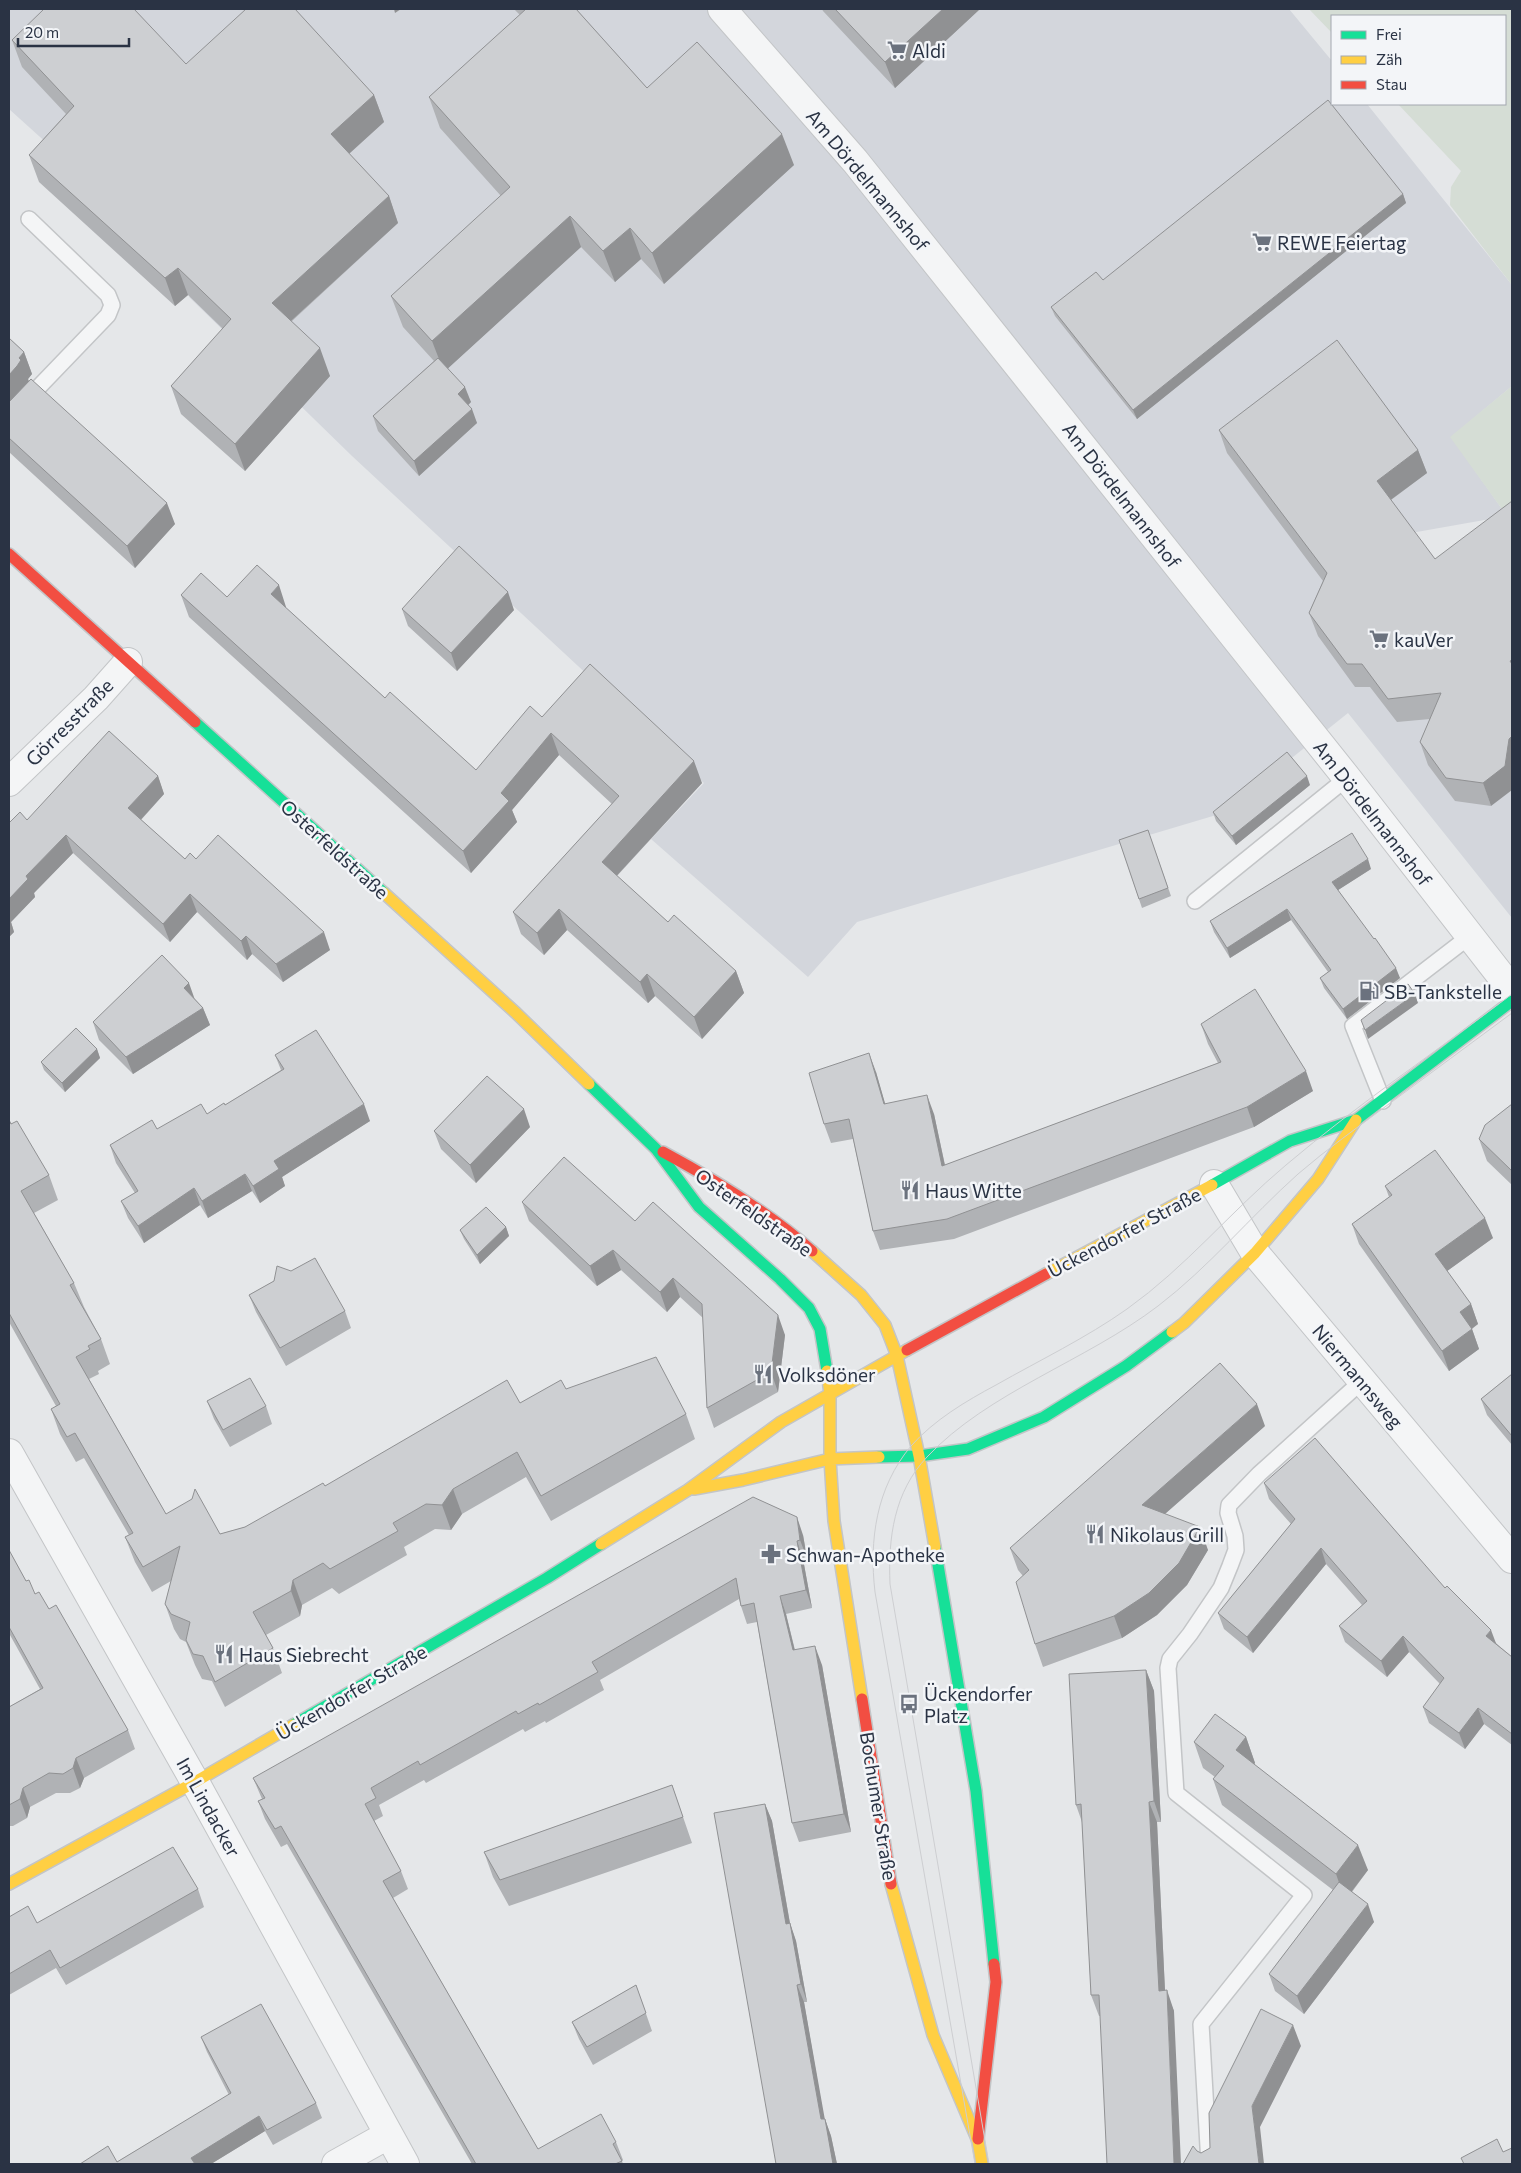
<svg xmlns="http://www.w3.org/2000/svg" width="1521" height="2173" viewBox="0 0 1521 2173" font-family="Commissioner,sans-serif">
<rect width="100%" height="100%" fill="#e5e7e9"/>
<!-- built -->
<path fill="#d3d6dc" d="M 9,9 L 1289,9 L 1332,61 L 1332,104 L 1367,104 L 1512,285 L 1512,386 L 1451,437 L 1507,516 L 1411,533 L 1512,672 L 1512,918 L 1348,713 L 1223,813 L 857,922 L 808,977 L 651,839 L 704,783 L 352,456 L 189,297 L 204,285 L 9,109 Z"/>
<!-- green -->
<path fill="#d5ddd5" d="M 1309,9 L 1512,9 L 1512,285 L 1450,205 L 1451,187 L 1461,171 L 1398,104 L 1505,104 L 1505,16 L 1332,16 L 1332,33 Z
M 1512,386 L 1512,515 L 1507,516 L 1450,437 Z"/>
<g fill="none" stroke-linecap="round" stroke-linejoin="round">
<defs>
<path id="lane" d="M 9,418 L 108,315 L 112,305 L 108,295 L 29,219
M 1195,901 L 1347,778
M 1383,1101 L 1353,1026 L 1470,936
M 1209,2164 L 1201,2024 L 1304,1895 L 1176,1793 L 1168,1668 L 1170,1659 L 1190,1634 L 1221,1588 L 1230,1566 L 1236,1550 L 1235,1536 L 1228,1513 L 1229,1505 L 1259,1474 L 1362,1381"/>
<path id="street" d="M 722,9 L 855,161 L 1347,778 L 1512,990
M 9,782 L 96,698 L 128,662
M 1214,1184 L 1255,1253 L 1512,1559
M 9,1453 L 195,1782 L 405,2164
M 336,2164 L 388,2135"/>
<path id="fast" d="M 195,722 L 384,893
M 589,1084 L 656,1149 L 699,1207 L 780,1279 L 809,1308 L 820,1329 L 827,1371
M 1212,1185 L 1290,1141 L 1356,1120 L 1512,1001
M 879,1457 L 919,1456 L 968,1449 L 1044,1417 L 1126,1366 L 1172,1332
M 935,1547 L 976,1791 L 994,1964
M 293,1725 L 547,1578 L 601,1544"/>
<path id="slow" d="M 384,893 L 516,1013 L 589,1084
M 812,1251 L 861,1295 L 885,1325 L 897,1356 L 919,1456 L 935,1547
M 1046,1274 L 1212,1185
M 1172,1332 L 1184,1323 L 1255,1253 L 1318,1179 L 1356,1120
M 827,1371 L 830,1394 L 830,1459 L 834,1521 L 862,1699
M 694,1489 L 743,1480 L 830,1459 L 879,1457
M 601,1544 L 688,1490 L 781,1422 L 907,1350
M 9,1884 L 195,1782 L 293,1725
M 891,1884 L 933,2035 L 978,2141 L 982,2164"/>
<path id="jam" d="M 9,554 L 195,722
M 663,1152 C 715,1180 768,1212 812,1251
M 907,1350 L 1046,1274
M 862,1699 L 891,1884
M 978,2139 L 996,1982 L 994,1964"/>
</defs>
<!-- lane casing -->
<use href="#lane" stroke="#c3c5c7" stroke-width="18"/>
<!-- street casing -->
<use href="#street" stroke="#c3c5c7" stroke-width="30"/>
<!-- fast casing -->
<use href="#fast" stroke="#c3c5c7" stroke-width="14"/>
<!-- slow casing -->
<use href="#slow" stroke="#c3c5c7" stroke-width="14"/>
<!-- jam casing -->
<use href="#jam" stroke="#c3c5c7" stroke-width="14"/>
<!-- lane -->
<use href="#lane" stroke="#f4f5f6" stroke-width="15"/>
<!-- street -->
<use href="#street" stroke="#f4f5f6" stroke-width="28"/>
<!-- fast -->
<use href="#fast" stroke="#16e098" stroke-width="11"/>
<!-- slow -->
<use href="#slow" stroke="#ffcf43" stroke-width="11"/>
<!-- jam -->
<use href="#jam" stroke="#f24e42" stroke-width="11"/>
<!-- tram -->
<path stroke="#cdced1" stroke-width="1" d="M 975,2164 L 875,1592 C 869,1540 876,1488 911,1446 C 934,1420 966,1401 996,1385 C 1040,1360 1086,1338 1127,1309 C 1186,1267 1231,1211 1286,1165 C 1358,1104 1437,1051 1512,994
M 989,2164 L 890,1584 C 888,1538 894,1492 927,1457 C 988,1392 1086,1361 1158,1306 C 1209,1267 1250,1217 1298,1174 C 1327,1149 1358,1127 1389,1104 C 1430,1074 1471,1043 1512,1013"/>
</g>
<!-- wall -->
<path fill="#b0b2b5" d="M 514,9 L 576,9 L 647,88 L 794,165 L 664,284 L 641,259 L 615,282 L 581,247 L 448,368 L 471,402 L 468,405 L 477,423 L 419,476 L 378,431 L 373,416 L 434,361 L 403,327 L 391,296 L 501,196 L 440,128 L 429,97 L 520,15 Z
M 822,9 L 980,9 L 895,88 L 823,11 Z
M 12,40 L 186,64 L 374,95 L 384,122 L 349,154 L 389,196 L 398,223 L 291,322 L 330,376 L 245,471 L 181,414 L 171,386 L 223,329 L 188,295 L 175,306 L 39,182 L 29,155 L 66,114 L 22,67 Z
M 1403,194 L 1406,203 L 1137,419 L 1055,316 L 1051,307 L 1103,280 Z
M 9,338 L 24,352 L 32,374 L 28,379 L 29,381 L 175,524 L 135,568 L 9,452 Z
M 1219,430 L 1418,450 L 1427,473 L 1391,500 L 1491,806 L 1455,801 L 1428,765 L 1420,742 L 1430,719 L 1397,722 L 1370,687 L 1355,687 L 1318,636 L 1309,613 L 1323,581 L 1227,453 Z
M 181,595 L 227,597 L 286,607 L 286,608 L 385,698 L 476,770 L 542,717 L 702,783 L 617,876 L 668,922 L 736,971 L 744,993 L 702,1039 L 655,996 L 648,1003 L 567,930 L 544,955 L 521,934 L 513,912 L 612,804 L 559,755 L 512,810 L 517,822 L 471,873 L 189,617 Z
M 402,609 L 514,610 L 457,671 L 408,626 Z
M 158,776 L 164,794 L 141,820 L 185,859 L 196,859 L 330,950 L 283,982 L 252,954 L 247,960 L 197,912 L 170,942 L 73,853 L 34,893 L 35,897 L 11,922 L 14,932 L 9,937 L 9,823 L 27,820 Z
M 1310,785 L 1236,845 L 1216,821 L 1213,812 Z
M 1148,830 L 1171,896 L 1142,908 L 1119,840 Z
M 1371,869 L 1338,890 L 1400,978 L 1347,1019 L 1324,988 L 1320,978 L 1328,972 L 1291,920 L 1230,958 L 1214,932 L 1210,921 Z
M 195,999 L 203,1008 L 210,1025 L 133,1074 L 99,1040 L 93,1022 Z
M 1201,1024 L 1313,1091 L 1254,1127 L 954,1239 L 880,1250 L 873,1231 L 853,1139 L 831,1143 L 824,1124 L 876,1072 L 885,1104 L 934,1114 L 945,1165 L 1218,1063 L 1208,1044 Z
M 97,1049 L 100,1058 L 65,1092 L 44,1070 L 41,1062 Z
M 275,1055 L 370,1121 L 282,1177 L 285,1186 L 260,1203 L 252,1191 L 208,1218 L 200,1205 L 144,1243 L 128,1218 L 121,1201 L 135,1193 L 116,1163 L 110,1145 L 207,1114 L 225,1105 L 281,1070 Z
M 1512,1104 L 1512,1185 L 1487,1161 L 1479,1139 Z
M 9,1120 L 49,1175 L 58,1200 L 34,1213 L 74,1283 L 84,1307 L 101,1339 L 110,1364 L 98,1371 L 99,1374 L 89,1379 L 166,1514 L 220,1534 L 245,1527 L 325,1486 L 520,1403 L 566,1389 L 686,1414 L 695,1439 L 551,1521 L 526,1477 L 462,1514 L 451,1530 L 435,1529 L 404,1547 L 407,1555 L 339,1594 L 332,1588 L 302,1605 L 300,1616 L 266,1635 L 273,1648 L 282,1673 L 225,1707 L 212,1681 L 202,1679 L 195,1665 L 186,1642 L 180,1639 L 174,1629 L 165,1604 L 171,1581 L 152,1592 L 135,1562 L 125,1537 L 129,1535 L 84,1458 L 76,1462 L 60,1434 L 51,1409 L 56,1406 L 9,1322 Z
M 530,1127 L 476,1183 L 441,1149 L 434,1131 Z
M 1385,1186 L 1493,1238 L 1447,1271 L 1471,1304 L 1478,1324 L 1472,1329 L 1479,1349 L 1449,1371 L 1359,1244 L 1352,1224 L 1389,1197 Z
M 522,1202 L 635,1221 L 785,1335 L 778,1392 L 714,1428 L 707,1408 L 703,1318 L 680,1297 L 667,1312 L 621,1270 L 597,1286 L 529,1221 Z
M 506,1227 L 509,1236 L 480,1264 L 464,1239 L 460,1230 Z
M 274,1281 L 345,1311 L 351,1328 L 286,1366 L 256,1312 L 249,1295 Z
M 1512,1374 L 1512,1445 L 1487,1415 L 1481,1399 Z
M 207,1401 L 266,1406 L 272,1424 L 230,1447 L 214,1419 Z
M 1265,1426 L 1165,1514 L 1208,1550 L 1187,1585 L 1157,1615 L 1122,1638 L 1043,1667 L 1035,1644 L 1023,1576 L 1018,1570 L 1010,1548 Z
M 1264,1483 L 1445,1588 L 1497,1644 L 1512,1657 L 1512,1745 L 1484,1724 L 1465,1749 L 1429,1723 L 1423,1707 L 1440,1684 L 1409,1652 L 1387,1677 L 1345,1642 L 1339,1626 L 1362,1605 L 1326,1564 L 1253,1653 L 1224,1629 L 1218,1613 L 1291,1524 L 1269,1499 Z
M 803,1535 L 807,1558 L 803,1559 L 812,1608 L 786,1614 L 795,1650 L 822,1665 L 851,1832 L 799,1842 L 792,1823 L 757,1622 L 747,1624 L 741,1606 L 739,1599 L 600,1680 L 604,1690 L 546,1723 L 545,1721 L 525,1732 L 523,1729 L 426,1783 L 424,1780 L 379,1805 L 383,1816 L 374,1821 L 401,1871 L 408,1889 L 393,1898 L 538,2149 L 616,2142 L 623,2160 L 622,2161 L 623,2164 L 472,2164 L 287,1844 L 281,1847 L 265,1819 L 258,1801 L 262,1799 L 253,1778 Z
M 9,1550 L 26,1581 L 35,1594 L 49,1609 L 128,1730 L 135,1749 L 84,1778 L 80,1788 L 70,1793 L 56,1793 L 30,1807 L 27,1818 L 13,1826 L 9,1826 L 9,1707 L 40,1689 L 10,1635 L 9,1636 Z
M 1146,1670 L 1154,1691 L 1161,1822 L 1157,1822 L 1165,1991 L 1174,2011 L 1099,2016 L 1091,1995 L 1082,1822 L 1076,1805 Z
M 1246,1737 L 1255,1763 L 1254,1764 L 1368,1870 L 1352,1892 L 1374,1922 L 1304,2014 L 1275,1991 L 1269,1974 L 1333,1890 L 1222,1805 L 1213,1779 L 1215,1777 L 1203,1768 L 1194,1742 Z
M 672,1785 L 692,1843 L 509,1906 L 493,1877 L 484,1852 Z
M 765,1804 L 772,1821 L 790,1923 L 796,1941 L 807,2002 L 804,2002 L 824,2119 L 825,2119 L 831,2136 L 837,2164 L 776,2164 Z
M 198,1889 L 204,1907 L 66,1985 L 56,1968 L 9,1995 L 9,1917 L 37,1923 Z
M 636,1985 L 652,2031 L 593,2065 L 579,2039 L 572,2022 Z
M 201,2037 L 316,2103 L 322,2118 L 273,2145 L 265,2131 L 211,2164 L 80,2164 L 117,2162 L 229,2095 L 207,2052 Z"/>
<!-- shaded-wall -->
<path fill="#909193" d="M 394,9 L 401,9 L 395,13 Z
M 943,9 L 980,9 L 895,88 L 885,62 Z
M 374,95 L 384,122 L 341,161 L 331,134 Z
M 782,134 L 794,165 L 664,284 L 652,253 Z
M 1403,194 L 1406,203 L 1137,419 L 1133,410 Z
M 389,196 L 398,223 L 281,330 L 272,303 Z
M 570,216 L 581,247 L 444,372 L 432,341 Z
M 630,228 L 641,259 L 615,282 L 603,251 Z
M 178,268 L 188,295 L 175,306 L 165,278 Z
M 320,348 L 330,376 L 245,471 L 235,444 Z
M 24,352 L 32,374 L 28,379 L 29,382 L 9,405 L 9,375 L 19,358 Z
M 465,387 L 471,402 L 464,409 L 458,394 Z
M 472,409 L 477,423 L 419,476 L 414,461 Z
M 1418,450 L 1427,473 L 1385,504 L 1377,481 Z
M 167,503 L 175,524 L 135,568 L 127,546 Z
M 279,585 L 286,607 L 279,615 L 271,594 Z
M 508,592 L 514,610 L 457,671 L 451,653 Z
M 551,733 L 559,755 L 512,810 L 517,822 L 471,873 L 463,851 L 501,793 Z
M 1512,736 L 1512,790 L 1491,806 L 1483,783 L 1509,739 Z
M 694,761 L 702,783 L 609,884 L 602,862 Z
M 158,776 L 164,794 L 135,826 L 128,808 Z
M 1307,776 L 1310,785 L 1236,845 L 1232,836 Z
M 66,835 L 73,853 L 34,893 L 35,897 L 11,922 L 14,932 L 9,937 L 9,899 L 26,876 Z
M 1368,859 L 1371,869 L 1335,892 L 1332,882 Z
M 190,894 L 197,912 L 170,942 L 163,924 Z
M 559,909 L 567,930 L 544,955 L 537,933 Z
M 1287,909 L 1291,920 L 1230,958 L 1227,948 Z
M 324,932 L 330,950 L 283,982 L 276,964 Z
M 246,936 L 252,954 L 247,960 L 241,941 Z
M 1396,968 L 1400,978 L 1347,1019 L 1343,1009 Z
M 736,971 L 744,993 L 702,1039 L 694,1017 Z
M 647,974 L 655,996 L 648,1003 L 640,982 Z
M 189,983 L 195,1000 L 184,988 Z
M 1415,994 L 1418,1003 L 1368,1039 L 1365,1030 Z
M 203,1008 L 210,1025 L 133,1074 L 126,1057 Z
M 97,1049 L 100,1058 L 65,1092 L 62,1083 Z
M 869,1053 L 876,1072 L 891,1124 L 884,1104 Z
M 1306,1071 L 1313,1091 L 1254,1127 L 1247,1107 Z
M 927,1095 L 934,1114 L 949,1185 L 942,1166 Z
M 364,1104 L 370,1121 L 282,1177 L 285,1186 L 260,1203 L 253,1186 L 274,1161 Z
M 524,1109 L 530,1127 L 476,1183 L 470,1165 Z
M 245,1174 L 252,1191 L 208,1218 L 202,1201 Z
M 194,1188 L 200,1205 L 144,1243 L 138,1226 Z
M 1485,1218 L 1493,1238 L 1443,1274 L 1435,1254 Z
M 506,1227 L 509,1236 L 480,1264 L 477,1255 Z
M 613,1250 L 621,1270 L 597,1286 L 590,1266 Z
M 673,1278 L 680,1297 L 667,1312 L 660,1292 Z
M 1471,1304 L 1478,1324 L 1467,1332 L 1460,1312 Z
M 778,1315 L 785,1335 L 778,1392 L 771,1372 Z
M 1472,1329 L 1479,1349 L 1449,1371 L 1442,1351 Z
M 1257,1404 L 1265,1426 L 1150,1527 L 1142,1505 Z
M 453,1489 L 462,1514 L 451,1530 L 442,1505 Z
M 797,1517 L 803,1535 L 807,1558 L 800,1540 Z
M 1200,1527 L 1208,1550 L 1187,1585 L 1157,1615 L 1122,1638 L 1114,1616 Z
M 797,1541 L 803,1559 L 812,1608 L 806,1590 Z
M 1321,1548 L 1326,1564 L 1253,1653 L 1247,1637 Z
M 293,1580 L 302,1605 L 300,1616 L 291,1591 Z
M 780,1596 L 786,1614 L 799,1668 L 793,1650 Z
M 1491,1630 L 1497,1646 L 1486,1636 Z
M 1403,1636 L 1409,1652 L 1387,1677 L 1381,1661 Z
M 815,1646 L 822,1665 L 851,1832 L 844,1814 Z
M 1146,1670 L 1154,1691 L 1161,1822 L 1154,1801 Z
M 1478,1708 L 1484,1724 L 1465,1749 L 1459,1733 Z
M 1246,1737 L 1255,1763 L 1246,1776 L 1236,1750 Z
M 76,1758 L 84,1778 L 80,1788 L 73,1768 Z
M 23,1788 L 30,1807 L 27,1818 L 20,1799 Z
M 1149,1802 L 1157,1822 L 1166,2012 L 1159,1991 Z
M 765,1804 L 772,1821 L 793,1941 L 786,1924 Z
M 1358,1845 L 1368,1870 L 1345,1900 L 1336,1874 Z
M 1368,1904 L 1374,1922 L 1304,2014 L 1297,1996 Z
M 790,1923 L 796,1941 L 807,2002 L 801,1984 Z
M 797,1985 L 804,2002 L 828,2137 L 821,2119 Z
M 1167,1990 L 1174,2011 L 1181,2164 L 1174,2164 Z
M 1293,2025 L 1301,2046 L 1260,2127 L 1264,2164 L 1259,2164 L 1252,2106 Z
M 259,2116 L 265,2131 L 211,2164 L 193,2164 L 191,2158 Z
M 825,2119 L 831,2136 L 837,2164 L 833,2164 Z"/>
<!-- building -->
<path fill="#cdcfd2" stroke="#909193" d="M 44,9 L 134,9 L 186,64 L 246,9 L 295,9 L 374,95 L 331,134 L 389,196 L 272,303 L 320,348 L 235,444 L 171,386 L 231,319 L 178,268 L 165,278 L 29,155 L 74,106 L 12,40 Z
M 526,9 L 576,9 L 647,88 L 697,42 L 782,134 L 652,253 L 630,228 L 603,251 L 570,216 L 432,341 L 391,296 L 510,187 L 429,97 Z
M 835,9 L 943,9 L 885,62 Z
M 1328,100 L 1403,194 L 1133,410 L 1051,307 L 1096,272 L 1103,280 Z
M 9,338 L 24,352 L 19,358 L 21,360 L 17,366 L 9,375 Z
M 1337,340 L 1418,450 L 1377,481 L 1435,559 L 1512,501 L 1512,660 L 1510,661 L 1512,664 L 1512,736 L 1509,739 L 1505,766 L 1483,783 L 1446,778 L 1420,742 L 1441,693 L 1388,699 L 1362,664 L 1347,664 L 1309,613 L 1327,573 L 1219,430 Z
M 438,358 L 465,387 L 458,394 L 472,409 L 414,461 L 373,416 Z
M 31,379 L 167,503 L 127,546 L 9,438 L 9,402 Z
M 459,546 L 508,592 L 451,653 L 402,609 Z
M 257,565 L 279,585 L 271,594 L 385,698 L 390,692 L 476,770 L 530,706 L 542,717 L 590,664 L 694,761 L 602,862 L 668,922 L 674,915 L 736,971 L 694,1017 L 647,974 L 640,982 L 559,909 L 537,933 L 513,912 L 619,796 L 551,733 L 501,793 L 509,801 L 463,851 L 181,595 L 201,573 L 227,597 Z
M 109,731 L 158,776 L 128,808 L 185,859 L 190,853 L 196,859 L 218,835 L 324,932 L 276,964 L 246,936 L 241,941 L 190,894 L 163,924 L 66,835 L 26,876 L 28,879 L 9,899 L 9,823 L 20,812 L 27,820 Z
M 1287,752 L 1307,776 L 1232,836 L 1213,812 Z
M 1148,830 L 1168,888 L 1139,899 L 1119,840 Z
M 1352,833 L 1368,859 L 1332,882 L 1374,939 L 1375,938 L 1396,968 L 1343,1009 L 1320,978 L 1331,970 L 1287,909 L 1227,948 L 1210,921 Z
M 162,955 L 189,983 L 184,988 L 203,1008 L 126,1057 L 93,1022 Z
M 1408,984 L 1415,994 L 1365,1030 L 1361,1020 Z
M 1255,989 L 1306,1071 L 1247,1107 L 947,1219 L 873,1231 L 849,1119 L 824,1124 L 809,1073 L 869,1053 L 884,1104 L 927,1095 L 942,1166 L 1221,1062 L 1201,1024 Z
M 76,1028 L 97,1049 L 62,1083 L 41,1062 Z
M 316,1030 L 364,1104 L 274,1161 L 279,1169 L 253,1186 L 245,1174 L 202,1201 L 194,1188 L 138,1226 L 121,1201 L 138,1191 L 110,1145 L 152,1120 L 157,1129 L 201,1104 L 207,1114 L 224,1103 L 225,1105 L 284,1069 L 275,1055 Z
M 487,1076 L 524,1109 L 470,1165 L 434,1131 Z
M 1512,1104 L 1512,1171 L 1479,1139 L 1485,1125 Z
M 9,1120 L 11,1124 L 17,1121 L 49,1175 L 21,1191 L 74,1283 L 70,1285 L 101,1339 L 88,1346 L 90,1349 L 76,1357 L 166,1514 L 192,1499 L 195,1489 L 220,1534 L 245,1527 L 323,1483 L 325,1486 L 507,1380 L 520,1403 L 561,1380 L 566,1389 L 656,1357 L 686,1414 L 541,1496 L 517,1452 L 453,1489 L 442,1505 L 426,1504 L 393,1523 L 398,1531 L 330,1569 L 323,1563 L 293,1580 L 291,1591 L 253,1612 L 273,1648 L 215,1682 L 203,1656 L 193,1654 L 186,1640 L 190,1622 L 171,1614 L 165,1604 L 180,1546 L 143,1567 L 125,1537 L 133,1533 L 75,1433 L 67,1437 L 51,1409 L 60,1404 L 9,1313 Z
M 1435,1150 L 1485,1218 L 1435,1254 L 1471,1304 L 1460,1312 L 1472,1329 L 1442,1351 L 1352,1224 L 1392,1195 L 1385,1186 Z
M 564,1157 L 635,1221 L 653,1202 L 778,1315 L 771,1372 L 707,1408 L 702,1304 L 673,1278 L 660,1292 L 613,1250 L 590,1266 L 522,1202 Z
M 486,1207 L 506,1227 L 477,1255 L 460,1230 Z
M 315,1258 L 345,1311 L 280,1348 L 249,1295 L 274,1281 L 277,1266 L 291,1271 Z
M 1220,1363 L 1257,1404 L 1142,1505 L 1200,1527 L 1179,1563 L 1149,1593 L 1114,1616 L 1035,1644 L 1016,1582 L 1029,1570 L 1010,1548 Z
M 1512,1374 L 1512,1436 L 1481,1399 Z
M 250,1378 L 266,1406 L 223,1430 L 207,1401 Z
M 1315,1438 L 1445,1588 L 1447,1586 L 1491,1630 L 1486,1636 L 1512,1657 L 1512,1734 L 1478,1708 L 1459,1733 L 1423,1707 L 1444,1678 L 1403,1636 L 1381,1661 L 1339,1626 L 1367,1601 L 1321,1548 L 1247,1637 L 1218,1613 L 1295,1519 L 1264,1483 Z
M 753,1497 L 797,1517 L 800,1540 L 797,1541 L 806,1590 L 780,1596 L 793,1650 L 815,1646 L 844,1814 L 792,1823 L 754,1603 L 741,1606 L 736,1578 L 592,1662 L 598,1672 L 539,1705 L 538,1703 L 518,1714 L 516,1711 L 420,1765 L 418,1761 L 371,1788 L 376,1798 L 365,1804 L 401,1871 L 383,1881 L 538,2149 L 601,2114 L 616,2142 L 613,2144 L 622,2161 L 615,2164 L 476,2164 L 281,1826 L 275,1829 L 258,1801 L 265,1798 L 253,1778 Z
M 9,1550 L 26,1581 L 29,1580 L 35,1594 L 39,1592 L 49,1609 L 56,1605 L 128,1730 L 76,1758 L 73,1768 L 63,1774 L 49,1773 L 23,1788 L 20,1799 L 9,1805 L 9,1707 L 43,1688 L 9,1627 Z
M 1146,1670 L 1154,1801 L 1149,1802 L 1159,1991 L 1167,1990 L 1174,2164 L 1107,2164 L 1099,1995 L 1091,1995 L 1081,1804 L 1076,1805 L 1069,1674 Z
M 1215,1714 L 1246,1737 L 1236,1750 L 1358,1845 L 1336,1874 L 1213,1779 L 1224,1766 L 1194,1742 Z
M 672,1785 L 683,1817 L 500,1880 L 484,1852 Z
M 765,1804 L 786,1924 L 790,1923 L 801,1984 L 797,1985 L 821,2119 L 825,2119 L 833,2164 L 776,2164 L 714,1813 Z
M 173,1847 L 198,1889 L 60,1968 L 50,1950 L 9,1974 L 9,1917 L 28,1906 L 37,1923 Z
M 1339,1882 L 1368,1904 L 1297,1996 L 1269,1974 Z
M 636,1985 L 646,2013 L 587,2047 L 572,2022 Z
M 261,2004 L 316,2103 L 267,2130 L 259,2116 L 191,2158 L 195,2164 L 80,2164 L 108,2146 L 117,2162 L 231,2093 L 201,2037 Z
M 1261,2009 L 1293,2025 L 1252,2106 L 1259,2164 L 1183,2164 L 1193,2146 L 1197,2151 L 1201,2153 L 1210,2148 L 1209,2113 Z
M 1497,2139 L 1503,2152 L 1512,2148 L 1512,2164 L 1464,2164 L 1461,2158 Z"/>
<!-- icons -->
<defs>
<symbol id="supermarket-bare" viewBox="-9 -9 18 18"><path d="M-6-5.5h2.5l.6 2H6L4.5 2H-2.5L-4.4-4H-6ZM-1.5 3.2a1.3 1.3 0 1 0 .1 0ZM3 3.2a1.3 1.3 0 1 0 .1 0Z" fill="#6b727e" stroke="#f3f5f8" stroke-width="2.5" paint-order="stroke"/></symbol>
<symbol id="fuel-bare" viewBox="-9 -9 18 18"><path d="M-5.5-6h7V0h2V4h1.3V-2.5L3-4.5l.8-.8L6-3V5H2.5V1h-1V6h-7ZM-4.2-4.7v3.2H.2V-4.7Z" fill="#6b727e" stroke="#f3f5f8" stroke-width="2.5" paint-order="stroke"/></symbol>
<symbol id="restaurant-bare" viewBox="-9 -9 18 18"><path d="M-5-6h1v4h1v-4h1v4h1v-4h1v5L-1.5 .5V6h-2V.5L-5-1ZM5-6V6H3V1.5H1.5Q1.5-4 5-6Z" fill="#6b727e" stroke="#f3f5f8" stroke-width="2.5" paint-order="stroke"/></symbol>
<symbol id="pharmacy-bare" viewBox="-9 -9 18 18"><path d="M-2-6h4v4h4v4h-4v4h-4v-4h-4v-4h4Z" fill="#6b727e" stroke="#f3f5f8" stroke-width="2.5" paint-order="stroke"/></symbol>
<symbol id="bus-bare" viewBox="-9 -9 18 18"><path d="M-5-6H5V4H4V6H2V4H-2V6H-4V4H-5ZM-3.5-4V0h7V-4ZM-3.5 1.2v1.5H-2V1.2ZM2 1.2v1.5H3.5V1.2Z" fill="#6b727e" stroke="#f3f5f8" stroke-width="2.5" paint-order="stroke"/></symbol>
</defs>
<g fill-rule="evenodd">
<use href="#supermarket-bare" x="883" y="36" width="28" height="28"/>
<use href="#supermarket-bare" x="1248" y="228" width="28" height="28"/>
<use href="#supermarket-bare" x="1365" y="625" width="28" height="28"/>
<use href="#fuel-bare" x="1355" y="977" width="28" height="28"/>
<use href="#restaurant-bare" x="896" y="1176" width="28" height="28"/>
<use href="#restaurant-bare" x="749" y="1360" width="28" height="28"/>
<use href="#restaurant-bare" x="1081" y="1520" width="28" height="28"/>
<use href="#pharmacy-bare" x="757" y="1540" width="28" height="28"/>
<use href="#restaurant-bare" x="210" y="1640" width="28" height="28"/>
<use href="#bus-bare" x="895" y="1690" width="28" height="28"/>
</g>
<g text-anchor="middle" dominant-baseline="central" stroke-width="5" stroke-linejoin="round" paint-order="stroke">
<!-- poi labels -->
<g font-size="19" fill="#2a3344" stroke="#f3f5f8" text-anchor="start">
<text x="912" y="50">Aldi</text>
<text x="1277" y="242">REWE Feiertag</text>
<text x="1394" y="639">kauVer</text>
<text x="1384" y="991">SB-Tankstelle</text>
<text x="925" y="1190">Haus Witte</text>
<text x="778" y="1374">Volksdöner</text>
<text x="1110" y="1534">Nikolaus Grill</text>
<text x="786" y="1554">Schwan-Apotheke</text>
<text x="239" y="1654">Haus Siebrecht</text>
<text x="924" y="1693">Ückendorfer<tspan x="924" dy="22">Platz</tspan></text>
</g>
<!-- street labels -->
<g font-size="19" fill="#2a3344" stroke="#f3f5f8">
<text transform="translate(868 180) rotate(50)">Am Dördelmannshof</text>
<text transform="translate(1122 495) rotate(52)">Am Dördelmannshof</text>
<text transform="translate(69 722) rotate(-45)">Görresstraße</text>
<text transform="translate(1373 813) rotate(52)">Am Dördelmannshof</text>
<text transform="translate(335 849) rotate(42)">Osterfeldstraße</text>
<text transform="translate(754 1212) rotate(35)">Osterfeldstraße</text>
<text transform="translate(1124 1232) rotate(-28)">Ückendorfer Straße</text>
<text transform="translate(1358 1376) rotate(50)">Niermannsweg</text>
<text transform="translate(351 1692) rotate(-30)">Ückendorfer Straße</text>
<text transform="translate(879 1806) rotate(81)">Bochumer Straße</text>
<text transform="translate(209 1807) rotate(61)">Im Lindacker</text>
</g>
</g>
<!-- border -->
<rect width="1521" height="2173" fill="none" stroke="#2a3344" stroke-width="20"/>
<!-- legend -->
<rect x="1331" y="15" width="175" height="90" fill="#f3f5f8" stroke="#a3a7b0"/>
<rect x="1341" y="31" width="25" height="8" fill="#16e098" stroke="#a3a7b0"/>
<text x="1376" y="40" font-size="15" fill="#2a3344">Frei</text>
<rect x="1341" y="56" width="25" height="8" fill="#ffcf43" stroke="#a3a7b0"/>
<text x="1376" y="65" font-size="15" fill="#2a3344">Zäh</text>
<rect x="1341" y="81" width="25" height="8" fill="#f24e42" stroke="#a3a7b0"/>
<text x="1376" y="90" font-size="15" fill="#2a3344">Stau</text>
<!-- scale -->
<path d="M18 38v8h111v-8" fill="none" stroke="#2a3344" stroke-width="2.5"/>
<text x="25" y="38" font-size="15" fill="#2a3344" stroke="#f3f5f8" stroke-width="4" paint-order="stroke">20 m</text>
</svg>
